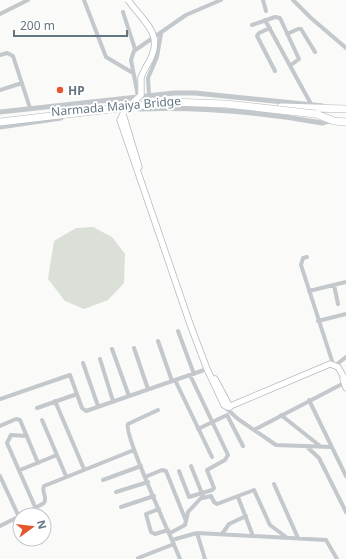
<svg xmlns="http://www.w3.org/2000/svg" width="346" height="559" viewBox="0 0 346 559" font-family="'Noto Sans',sans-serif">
<rect width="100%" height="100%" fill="#fafaf8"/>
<!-- green -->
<path fill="#dadfd7" d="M 93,227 L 112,237 L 125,254 L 124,283 L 108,300 L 84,309 L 65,301 L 48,279 L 54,241 L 76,228 Z"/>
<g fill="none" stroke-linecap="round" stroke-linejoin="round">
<defs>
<path id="secondary" d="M 146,67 L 141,77 L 141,95 L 125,110 L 120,120 L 190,324 L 207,369 L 224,405 L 228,407 L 330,364 L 338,367 L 346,381
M 123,114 L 139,167
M 215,379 L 230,407
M 343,379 L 346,388"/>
<path id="trunk" d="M 281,107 L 346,109
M 316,114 L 334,121 L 346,122"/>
</defs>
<!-- secondary casing -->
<use href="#secondary" stroke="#b3babf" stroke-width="7"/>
<!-- trunk casing -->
<use href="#trunk" stroke="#b4b9bd" stroke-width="8"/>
<!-- minor -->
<path stroke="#c3c8cc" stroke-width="4" d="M 84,0 L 106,57 L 133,73
M 263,0 L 266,11
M 293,0 L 311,18 L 346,48
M 123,12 L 135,49
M 0,14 L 28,0
M 265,20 L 311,104
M 252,25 L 275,17 L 280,18 L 299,59 L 291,65
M 270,28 L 259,33 L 257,36 L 275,71
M 287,34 L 298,29 L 301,29 L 315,52
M 0,55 L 7,53 L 13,56 L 30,108
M 0,90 L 22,83
M 149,95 L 148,78 L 157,57 L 161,34
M 138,96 L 131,60 L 134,51 L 186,15 L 221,0
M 307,257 L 303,258 L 301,265 L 333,364
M 334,285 L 338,304
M 309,291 L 346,282
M 318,321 L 346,314
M 178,331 L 194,374
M 158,341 L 172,381
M 134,348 L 148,389
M 112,349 L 129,396
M 100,359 L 113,401
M 83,363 L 98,406
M 336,365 L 346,357
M 175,380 L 212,457
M 0,399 L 70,375 L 82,408 L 86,411 L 207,369
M 309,400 L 346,476
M 55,401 L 84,469
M 37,408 L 77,394
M 226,408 L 238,419 L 276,445 L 331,447
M 158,410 L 128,424 C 123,434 173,541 180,559
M 281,415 L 320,446
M 42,420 L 66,476
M 0,426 L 16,419 L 20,420 L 38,463
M 198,429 L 227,415 L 243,446
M 254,430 L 344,383
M 27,436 L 11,435 L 7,443 L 36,509
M 306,446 L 319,458 L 346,512
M 20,470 L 57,455
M 179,471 L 189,497 L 212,490 L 214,488 L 207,470 L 225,460 L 228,455 L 190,375
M 0,476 L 19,517
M 145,477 L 162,470 L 166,471 L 186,521
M 103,480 L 141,466
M 274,484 L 298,538
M 116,492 L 148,482
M 238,497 L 253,536
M 203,498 L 211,496 L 214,502 L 217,504 L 254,490 L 270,525 L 286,537
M 121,507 L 154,496
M 159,509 L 146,514 L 151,532 L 155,534 L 168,530
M 23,515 L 44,503 C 48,497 41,492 44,486 L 134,450
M 0,526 L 20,516
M 170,533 L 185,525 L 188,512 L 203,496 L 191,466
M 197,533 L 205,559
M 222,534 L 229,524 L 246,516
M 172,540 L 197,533 L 326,540 L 337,559
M 138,558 L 174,544"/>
<!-- tertiary -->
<path stroke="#c3c8cc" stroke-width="5" d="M 139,109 C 200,107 261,112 322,123 L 332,120
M 0,112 L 174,93 L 195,93 L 323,106
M 0,127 L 61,118"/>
<!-- secondary -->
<use href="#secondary" stroke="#fff" stroke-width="5.5"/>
<!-- trunk -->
<use href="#trunk" stroke="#fff" stroke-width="7"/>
<defs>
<path id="secondary-bridge" d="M 128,0 C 145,24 167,35 146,67"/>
<path id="trunk-bridge" d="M 0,122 L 170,102 L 226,104 L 316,114"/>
</defs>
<!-- secondary-bridge casing -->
<use href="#secondary-bridge" stroke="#b3babf" stroke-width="7" stroke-linecap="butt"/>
<!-- trunk-bridge casing -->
<use href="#trunk-bridge" stroke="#b4b9bd" stroke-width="8" stroke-linecap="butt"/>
<!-- secondary-bridge -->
<use href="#secondary-bridge" stroke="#fff" stroke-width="5.5"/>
<!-- trunk-bridge -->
<use href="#trunk-bridge" stroke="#fff" stroke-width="7"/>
</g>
<!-- markers -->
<circle fill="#e4572e" stroke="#fff" stroke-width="1.5" cx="60" cy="90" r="4"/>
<g text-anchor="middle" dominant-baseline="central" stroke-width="4" stroke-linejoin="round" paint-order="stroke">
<!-- poi labels -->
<g font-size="12" font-weight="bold" fill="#657683" stroke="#fff" text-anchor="start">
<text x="68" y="90">HP</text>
</g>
<!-- street labels -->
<g font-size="12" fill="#657683" stroke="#fff">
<text transform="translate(116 106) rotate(-5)">Narmada Maiya Bridge</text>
</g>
</g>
<!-- north arrow -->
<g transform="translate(32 527) rotate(75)"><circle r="19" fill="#ffffff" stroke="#c1c8cd"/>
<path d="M0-3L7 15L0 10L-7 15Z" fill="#e4572e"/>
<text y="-6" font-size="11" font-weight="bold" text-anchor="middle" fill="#657683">N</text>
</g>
<!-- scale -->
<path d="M14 30v6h113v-6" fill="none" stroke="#657683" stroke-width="2"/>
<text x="20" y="30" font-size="12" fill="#657683" stroke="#ffffff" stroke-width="3" paint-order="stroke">200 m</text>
</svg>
